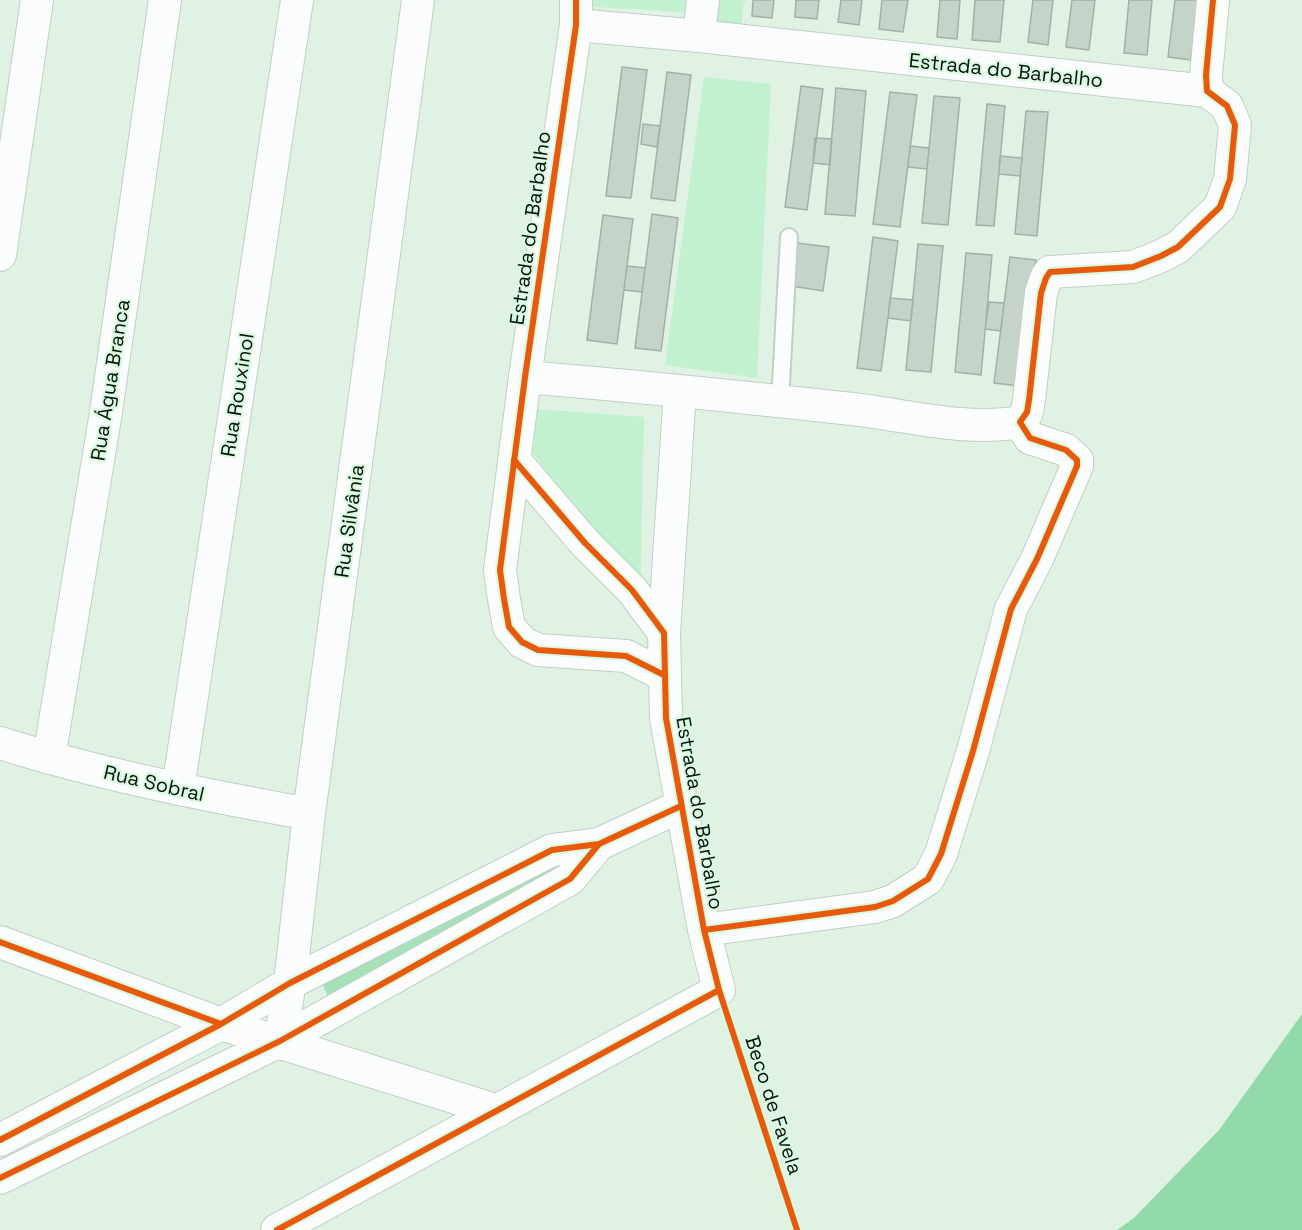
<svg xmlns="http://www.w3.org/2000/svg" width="1302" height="1230" viewBox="0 0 1302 1230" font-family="'Space Grotesk',sans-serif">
<rect width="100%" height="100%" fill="#e0f2e4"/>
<!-- green -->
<path fill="#c1f1cf" d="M 584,0 L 703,0 L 702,13 L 576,6 Z
M 715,0 L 744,0 L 741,29 L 713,20 Z
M 704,77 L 771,84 L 757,378 L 665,365 Z
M 537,409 L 644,417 L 640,600 L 533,453 Z"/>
<!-- forest -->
<path fill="#a5e2b9" d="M 561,857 L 570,866 L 328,997 L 320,978 Z"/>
<!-- water -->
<path fill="#92daaa" d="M 1302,1014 L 1302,1230 L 1117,1230 L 1134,1218 L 1219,1130 Z"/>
<!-- building -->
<path fill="#c5d3c8" stroke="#a2b1a6" stroke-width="1.5" d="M 753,0 L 774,0 L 772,18 L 752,16 Z
M 796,0 L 819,0 L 817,19 L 795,17 Z
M 841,0 L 862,0 L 859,25 L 838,22 Z
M 882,0 L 908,0 L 903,32 L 879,29 Z
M 940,0 L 960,0 L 957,39 L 937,37 Z
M 975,0 L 1004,0 L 1000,42 L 972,40 Z
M 1033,0 L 1053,0 L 1048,45 L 1028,42 Z
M 1072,0 L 1095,0 L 1089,50 L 1066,47 Z
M 1129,0 L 1152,0 L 1147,55 L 1124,53 Z
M 1175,0 L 1198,0 L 1191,60 L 1168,57 Z
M 622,67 L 647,70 L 631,198 L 606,196 Z
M 667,72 L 691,75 L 675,201 L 651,198 Z
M 801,86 L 823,89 L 807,210 L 785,207 Z
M 836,88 L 866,91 L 855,216 L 825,214 Z
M 890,92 L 917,95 L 900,227 L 873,224 Z
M 934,96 L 960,98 L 948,225 L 922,223 Z
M 987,104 L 1005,106 L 994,226 L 976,225 Z
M 1026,111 L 1048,112 L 1037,236 L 1015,234 Z
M 643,124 L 660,126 L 657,147 L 641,144 Z
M 815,138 L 832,139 L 830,165 L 813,163 Z
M 910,146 L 929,148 L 927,169 L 908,167 Z
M 1000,156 L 1022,158 L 1020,176 L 999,174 Z
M 652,214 L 678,218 L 661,351 L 635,348 Z
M 603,215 L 633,219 L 617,344 L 587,340 Z
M 873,237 L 898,241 L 881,371 L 857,368 Z
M 797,243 L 829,247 L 823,291 L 792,286 Z
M 918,244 L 943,246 L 931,372 L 906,370 Z
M 966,253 L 992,255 L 981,375 L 955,372 Z
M 1010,257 L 1036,260 L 1020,386 L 994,383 Z
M 627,266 L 645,268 L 642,292 L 624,290 Z
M 890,298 L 913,300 L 911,321 L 888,318 Z
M 989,302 L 1004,303 L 1001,331 L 985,329 Z"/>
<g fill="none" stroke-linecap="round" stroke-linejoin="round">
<defs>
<path id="service" d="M 780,402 L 789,237"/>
<path id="minor" d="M 576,0 L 576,25 L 525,377 L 500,570 L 504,599 L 509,627 L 522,642 L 538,650 L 626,656 L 664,675
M 576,25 L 699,36 L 1207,91
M 699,36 L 703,0
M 1207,91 L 1206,75 L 1213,0
M 0,255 L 37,0
M 525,377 C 634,386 743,397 852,409 C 906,415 967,432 1020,422
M 1020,422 L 1027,412 L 1029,400 L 1041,293 L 1046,278 L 1050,272 L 1133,267 L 1161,256 L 1178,247 L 1220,207 L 1230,179 L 1235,125 L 1227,106 L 1207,91
M 514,460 L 585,543 L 632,590 L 664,633
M 0,743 C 101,775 205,795 309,814
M 49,758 L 106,412 L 165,0
M 178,789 L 297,0
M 704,930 L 875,907 L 893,901 L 928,879 L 941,854 L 973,751 L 1011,609 L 1037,559 L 1077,466 L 1077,460 L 1066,450 L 1030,438 L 1020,422
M 0,942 L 221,1024 L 498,1111
M 280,1041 L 290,983 L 309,814 L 418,0
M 0,1140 L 221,1024 L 290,983 L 552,850 L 599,844 L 681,806
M 0,1178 L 280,1041 L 570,879 L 599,844
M 277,1230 L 719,990 L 704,930 L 666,718 L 664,633 L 680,391"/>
</defs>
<!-- service casing -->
<use href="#service" stroke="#c1cfc5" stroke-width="20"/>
<!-- minor casing -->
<use href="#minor" stroke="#c1cfc5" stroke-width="34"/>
<!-- path -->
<path stroke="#d8deda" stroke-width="4" stroke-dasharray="4.5 3" stroke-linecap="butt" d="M 728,1019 L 797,1230"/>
<!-- service -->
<use href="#service" stroke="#fafdfb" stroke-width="16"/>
<!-- minor -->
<use href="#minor" stroke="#fafdfb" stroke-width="32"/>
<defs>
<path id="cycleway" d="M 576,0 L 576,25 L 525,377 L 500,570 L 504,599 L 509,627 L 522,642 L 538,650 L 626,656 L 664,675
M 514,460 L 585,543 L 632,590 L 664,633 L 666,718 L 704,930 L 719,990 L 797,1230
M 704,930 L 875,907 L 893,901 L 928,879 L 941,854 L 973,751 L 1011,609 L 1037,559 L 1077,466 L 1077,460 L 1066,450 L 1030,438 L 1020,422 L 1027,412 L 1029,400 L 1041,293 L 1046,278 L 1050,272 L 1133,267 L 1161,256 L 1178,247 L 1220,207 L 1230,179 L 1235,125 L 1227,106 L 1207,91 L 1206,75 L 1213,0
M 0,942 L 221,1024
M 0,1140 L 221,1024 L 290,983 L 552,850 L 599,844 L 681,806
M 0,1178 L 280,1041 L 570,879 L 599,844
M 277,1230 L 719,990"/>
</defs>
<!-- cycleway casing -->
<use href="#cycleway" stroke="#d9f9e1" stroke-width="10"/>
<!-- cycleway -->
<use href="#cycleway" stroke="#e8590c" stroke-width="6"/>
</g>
<g text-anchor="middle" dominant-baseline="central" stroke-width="4.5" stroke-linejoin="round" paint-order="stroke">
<!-- street labels -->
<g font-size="20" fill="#08130b" stroke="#d9f9e1">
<text transform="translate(1006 70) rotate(6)">Estrada do Barbalho</text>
<text transform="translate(530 228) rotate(-82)">Estrada do Barbalho</text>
<text transform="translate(110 380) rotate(-81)">Rua Água Branca</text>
<text transform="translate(237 395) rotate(-81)">Rua Rouxinol</text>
<text transform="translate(349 521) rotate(-82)">Rua Silvânia</text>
<text transform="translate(154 783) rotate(13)">Rua Sobral</text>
<text transform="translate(700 813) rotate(80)">Estrada do Barbalho</text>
<text transform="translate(774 1105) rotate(72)">Beco de Favela</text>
</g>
</g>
</svg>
